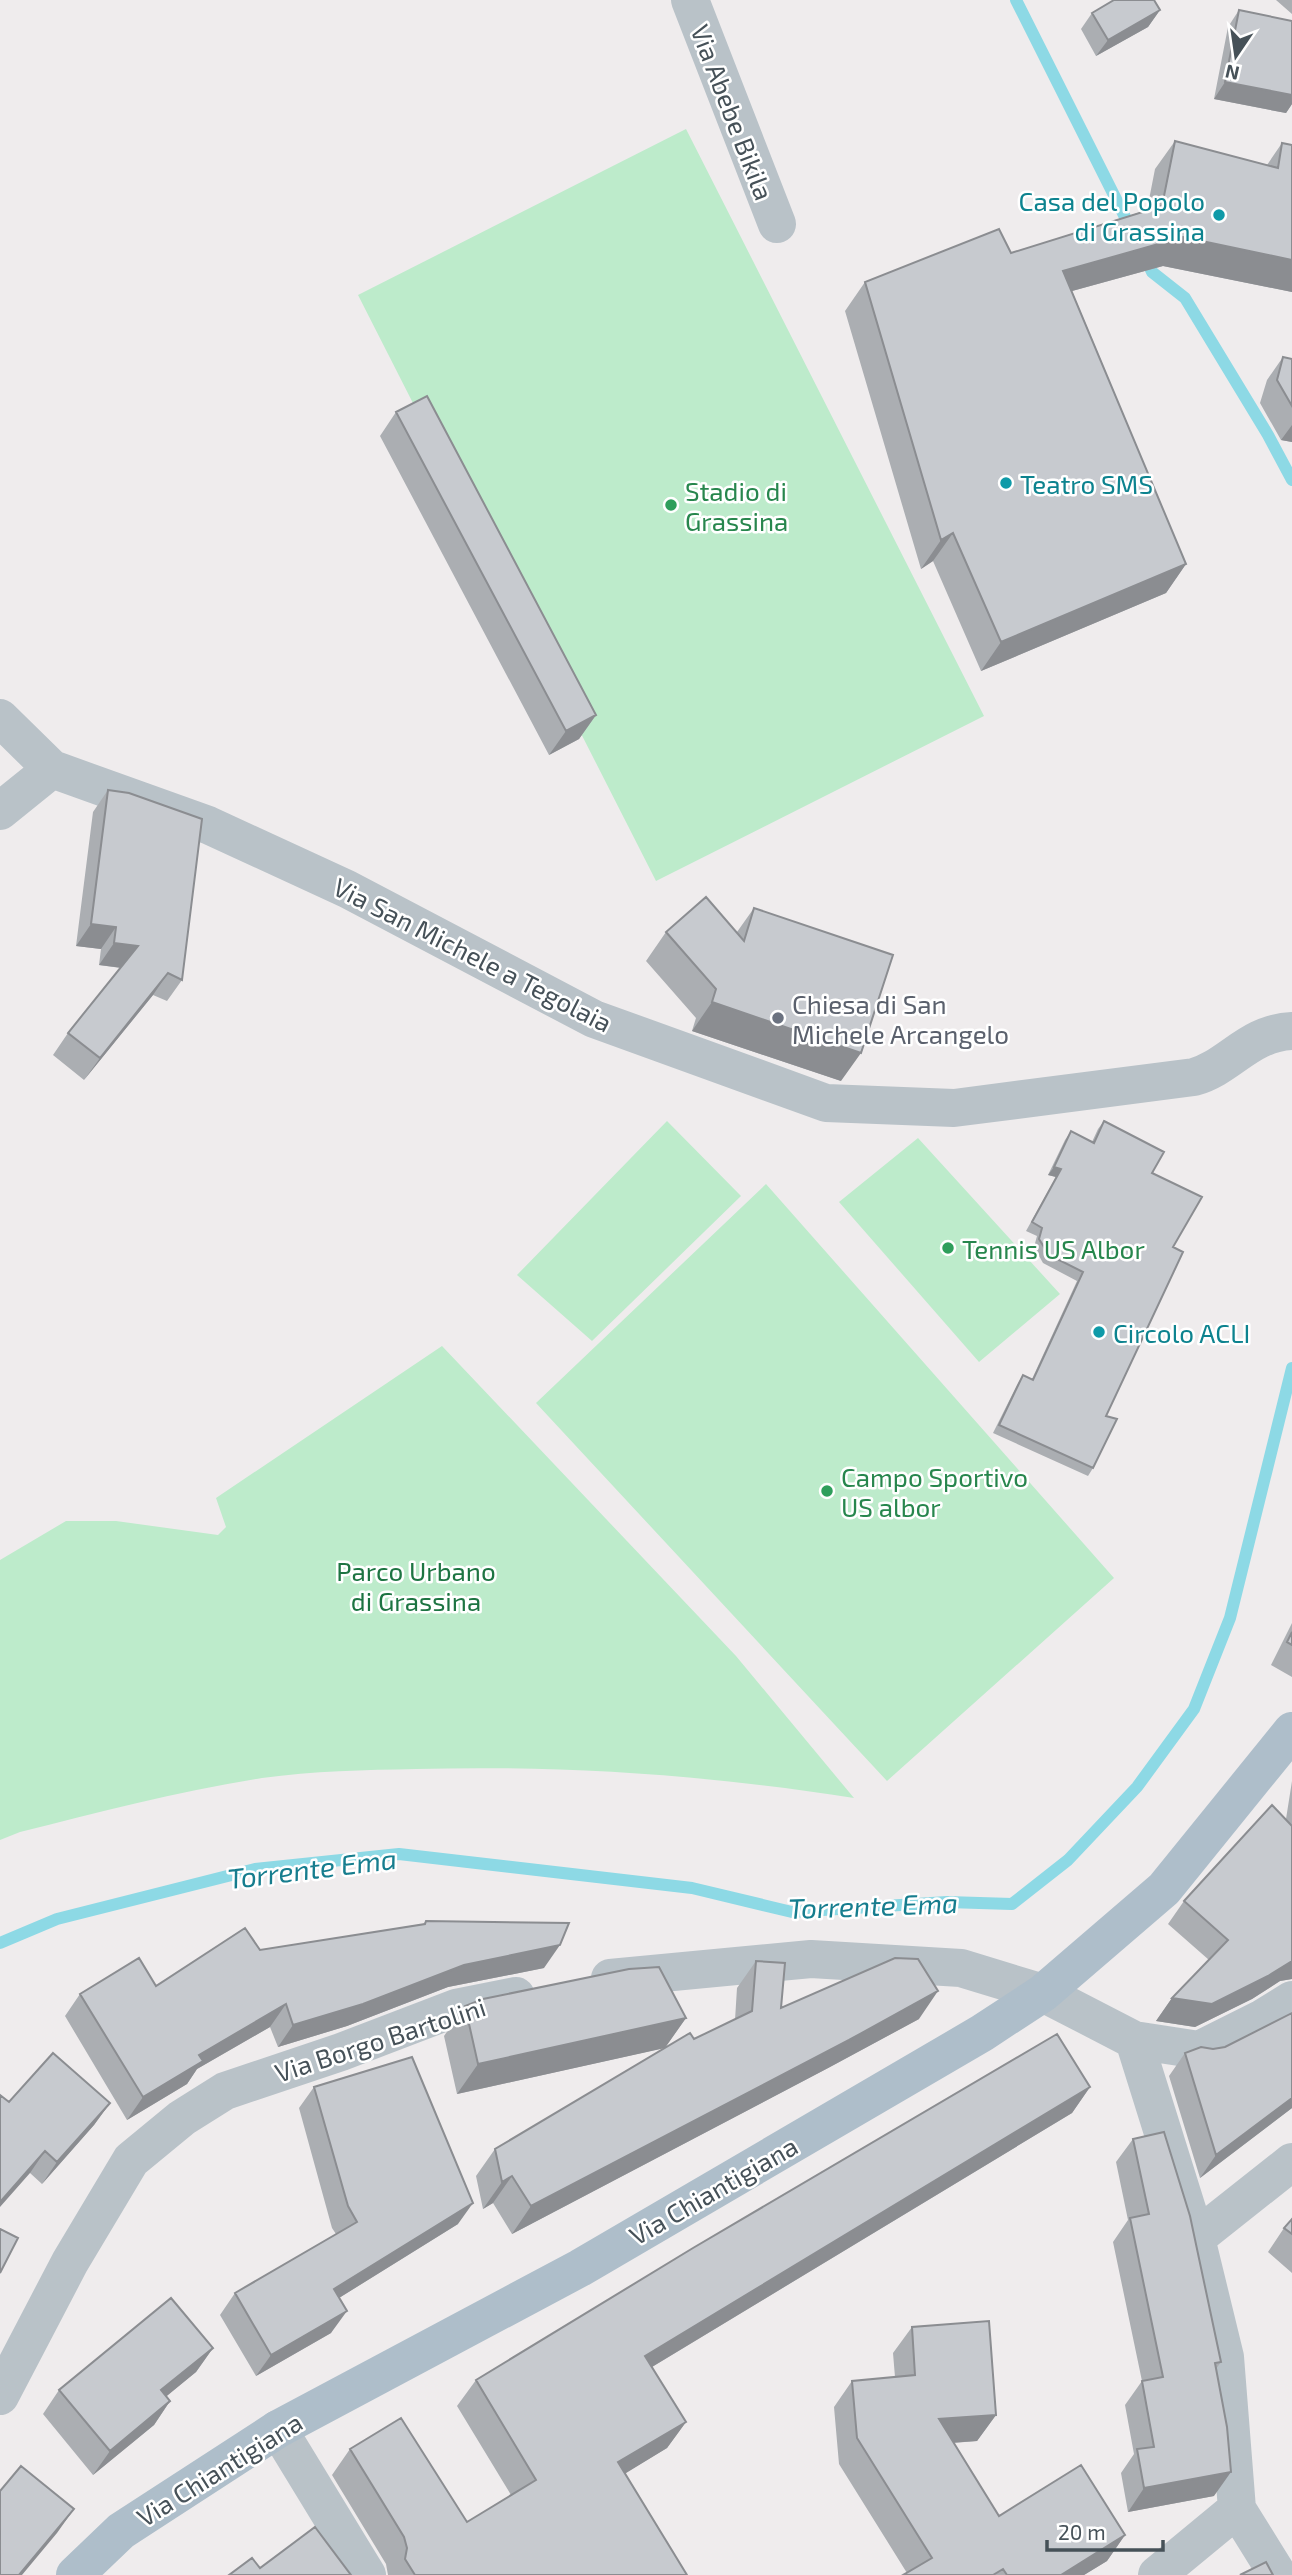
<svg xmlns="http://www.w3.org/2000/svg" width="1292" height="2575" viewBox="0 0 1292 2575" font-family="'Exo 2',sans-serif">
<rect width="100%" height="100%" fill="#efeced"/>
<!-- green -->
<path fill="#bdebcb" d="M 686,129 L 984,716 L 656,881 L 358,295 Z
M 667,1121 L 741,1196 L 592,1341 L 517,1275 Z
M 918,1138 L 1060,1294 L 979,1362 L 839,1202 Z
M 766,1184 L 1114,1578 L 887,1781 L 536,1403 Z
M 442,1346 L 736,1656 L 854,1798 C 709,1775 562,1765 416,1769 C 365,1770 313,1771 262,1778 C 180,1791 100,1812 20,1832 L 0,1840 L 0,1560 L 66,1521 L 116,1521 L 218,1535 L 226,1527 L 216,1498 Z"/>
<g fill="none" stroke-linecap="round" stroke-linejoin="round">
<!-- stream -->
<path stroke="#8dd9e5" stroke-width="12" d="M 1016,0 L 1132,231
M 1145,257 L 1152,272 L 1185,298 L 1268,435 L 1292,480
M 0,1943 L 57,1919 L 255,1869 L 399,1854 L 692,1888 L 792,1912 L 947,1902 L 1012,1904 L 1068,1860 L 1137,1787 L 1194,1709 L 1230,1618 L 1292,1368"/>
<!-- minor -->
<path stroke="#b9c2c8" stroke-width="38" d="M 690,0 L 777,224
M 0,718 L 52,769 L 208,825 L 347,889 L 594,1019 L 826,1103 L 954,1108 L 1194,1077 C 1230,1067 1248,1033 1292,1031
M 0,811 L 52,769
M 610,1978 L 811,1959 L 961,1968 L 1043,1993 L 1134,2040 L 1199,2050 L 1263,2018 L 1292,2000
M 1134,2040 L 1196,2238 L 1225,2357 L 1237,2509 L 1278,2575
M 1196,2238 L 1292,2162
M 0,2396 L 70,2262 L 131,2160 L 182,2118 L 225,2091 L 341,2052 L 456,2008 L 516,1996
M 278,2429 L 367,2575
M 1157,2575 L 1237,2509"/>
<!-- primary -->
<path stroke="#aebeca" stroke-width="38" d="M 75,2575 L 121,2531 L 278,2429 L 580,2268 L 982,2033 L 1043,1993 L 1164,1889 L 1292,1731"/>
</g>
<!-- wall -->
<path fill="#abaeb2" d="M 1276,0 L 1292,0 L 1292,14 Z
M 1160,10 L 1148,27 L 1096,56 L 1081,29 L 1092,13 Z
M 1239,10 L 1292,21 L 1292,104 L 1286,113 L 1214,99 L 1228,27 Z
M 1175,141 L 1267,165 L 1282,143 L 1292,145 L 1292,292 L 1163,266 L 1072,291 L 1186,564 L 1166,593 L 981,671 L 933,561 L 921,569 L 845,311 L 865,282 L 1011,253 L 1147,210 L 1155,169 Z
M 1283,357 L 1292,359 L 1292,442 L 1281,440 L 1260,403 L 1267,380 Z
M 396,412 L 596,715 L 579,739 L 549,755 L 380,436 Z
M 108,790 L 182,980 L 167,1001 L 153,995 L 84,1080 L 53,1055 L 68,1033 L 121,968 L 99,965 L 101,949 L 76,946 L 93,812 Z
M 754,908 L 841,1081 L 692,1031 L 696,1018 L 646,961 L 666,932 L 737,932 Z
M 1104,1121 L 1152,1173 L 1173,1247 L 1106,1416 L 1093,1468 L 1088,1476 L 993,1433 L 1018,1383 L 1023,1375 L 1032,1379 L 1077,1281 L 1043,1263 L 1034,1247 L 1037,1236 L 1026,1231 L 1056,1177 L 1048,1175 L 1065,1140 L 1071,1131 L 1092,1142 L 1098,1129 Z
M 1292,1623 L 1292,1677 L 1271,1665 Z
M 1292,1781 L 1292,1979 L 1280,1981 L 1252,1999 L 1195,2027 L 1156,2021 L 1172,1998 L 1209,1960 L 1168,1924 L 1184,1901 L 1286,1819 Z
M 426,1921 L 544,1968 L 448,1987 L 347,2026 L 278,2047 L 270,2027 L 197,2069 L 187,2084 L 127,2120 L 65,2016 L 80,1994 L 156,1986 L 260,1950 L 423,1924 Z
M 756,1961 L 781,2008 L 919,2019 L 830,2067 L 512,2234 L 493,2203 L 483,2209 L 476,2176 L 495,2149 L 664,2048 L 457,2094 L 444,2036 L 465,2006 L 686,2018 L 665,2047 L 694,2039 L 735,2020 L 737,1988 Z
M 1292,2013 L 1292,2108 L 1200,2178 L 1169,2076 L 1185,2053 L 1225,2047 Z
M 314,2087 L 458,2224 L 339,2298 L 331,2333 L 256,2376 L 220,2315 L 235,2293 L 336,2234 L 332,2228 L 299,2108 Z
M 1090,2087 L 1072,2113 L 652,2367 L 686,2422 L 667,2448 L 625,2473 L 687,2575 L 388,2575 L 386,2564 L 332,2475 L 350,2449 L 467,2522 L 511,2495 L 457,2406 L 476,2380 Z
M 9,2102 L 110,2103 L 94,2125 L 42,2184 L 30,2173 Z
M 1133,2139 L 1221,2362 L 1216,2369 L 1214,2496 L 1128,2512 L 1121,2473 L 1134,2454 L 1125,2405 L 1142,2381 L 1113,2242 L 1128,2220 L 1116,2162 Z
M 1292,2219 L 1292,2273 L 1268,2252 L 1284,2228 Z
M 912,2327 L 996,2415 L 977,2441 L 953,2443 L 999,2516 L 1125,2535 L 1107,2561 L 1084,2575 L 903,2575 L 907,2573 L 839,2464 L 834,2407 L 852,2381 L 895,2377 L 893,2353 Z
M 213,2348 L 196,2372 L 166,2396 L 170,2401 L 154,2425 L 93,2475 L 43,2414 L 59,2390 Z"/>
<!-- shaded-wall -->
<path fill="#8b8d91" d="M 1160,10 L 1148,27 L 1096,56 L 1108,40 Z
M 1225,82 L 1292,95 L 1292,104 L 1286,113 L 1214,99 Z
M 1183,237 L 1292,260 L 1292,292 L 1163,266 L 1043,299 L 1063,271 Z
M 1292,425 L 1292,442 L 1281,440 Z
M 953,533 L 933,561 L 921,569 L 941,540 Z
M 1186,564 L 1166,593 L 981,671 L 1001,642 Z
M 596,715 L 579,739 L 549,755 L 566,731 Z
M 91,924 L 116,927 L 101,949 L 76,946 Z
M 114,943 L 138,946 L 123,968 L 99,965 Z
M 168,973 L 153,995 L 84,1080 L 100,1058 Z
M 712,1002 L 861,1053 L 841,1081 L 692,1031 Z
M 1054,1167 L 1061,1169 L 1056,1177 L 1048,1175 Z
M 560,1945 L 544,1968 L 448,1987 L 347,2026 L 278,2047 L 293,2025 L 464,1965 Z
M 1292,1961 L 1292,1979 L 1280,1981 L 1252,1999 L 1195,2027 L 1156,2021 L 1172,1998 Z
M 938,1991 L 919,2019 L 830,2067 L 512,2234 L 531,2206 Z
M 286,2004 L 270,2027 L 197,2069 L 187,2084 L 127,2120 L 143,2097 L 199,2055 Z
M 686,2018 L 665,2048 L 457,2094 L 478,2064 Z
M 1090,2087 L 1072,2113 L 627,2382 L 645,2356 Z
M 1292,2098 L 1292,2108 L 1200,2178 L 1216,2155 Z
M 110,2103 L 94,2125 L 42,2184 L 57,2162 Z
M 45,2151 L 30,2173 L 0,2207 L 0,2202 Z
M 512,2176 L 493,2203 L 483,2209 L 502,2182 Z
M 473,2203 L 458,2224 L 318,2311 L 334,2289 Z
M 347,2311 L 331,2333 L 256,2376 L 271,2355 Z
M 213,2348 L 196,2372 L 145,2414 L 161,2390 Z
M 170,2401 L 154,2425 L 93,2475 L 110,2451 Z
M 996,2415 L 977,2441 L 920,2445 L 939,2419 Z
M 686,2422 L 667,2448 L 600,2489 L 618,2462 Z
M 1231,2472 L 1214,2496 L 1128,2512 L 1144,2488 Z
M 74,2509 L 57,2533 L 22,2575 L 19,2575 Z
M 1125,2535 L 1107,2561 L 1084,2575 L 1061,2575 Z"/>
<!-- building -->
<path fill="#c7cacf" stroke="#8b8d91" stroke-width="2" d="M 1114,0 L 1154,0 L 1160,10 L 1108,40 L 1092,13 Z
M 1239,10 L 1292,21 L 1292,95 L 1225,82 Z
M 1175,141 L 1278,168 L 1282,143 L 1292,145 L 1292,260 L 1183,237 L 1063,271 L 1186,564 L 1001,642 L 953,533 L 941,540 L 865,282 L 999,229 L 1011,253 L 1162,206 Z
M 1283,357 L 1292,359 L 1292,406 L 1277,380 Z
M 427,396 L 596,715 L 566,731 L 396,412 Z
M 108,790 L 129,793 L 202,819 L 182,980 L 168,973 L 100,1058 L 68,1033 L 138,946 L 114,943 L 116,927 L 91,924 Z
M 706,897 L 744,941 L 754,908 L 893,955 L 861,1053 L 712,1002 L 716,989 L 666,932 Z
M 1104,1121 L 1164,1152 L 1152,1173 L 1202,1197 L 1173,1247 L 1183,1252 L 1106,1416 L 1117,1419 L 1093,1468 L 999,1425 L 1023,1375 L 1033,1380 L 1083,1272 L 1049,1255 L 1039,1239 L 1042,1228 L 1032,1222 L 1061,1169 L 1054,1167 L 1071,1131 L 1094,1143 Z
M 1292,1632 L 1292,1645 L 1287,1642 Z
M 1272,1805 L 1292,1826 L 1292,1961 L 1268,1976 L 1212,2004 L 1172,1998 L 1228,1940 L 1184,1901 Z
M 426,1921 L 569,1923 L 560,1945 L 464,1965 L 363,2004 L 293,2025 L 286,2004 L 199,2055 L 203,2061 L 143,2097 L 80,1994 L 139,1958 L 156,1986 L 245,1928 L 260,1950 L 425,1924 Z
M 895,1958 L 918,1959 L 938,1991 L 849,2040 L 531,2206 L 512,2176 L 502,2182 L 495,2149 L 690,2033 L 694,2039 L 752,2011 L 756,1961 L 785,1963 L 781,2008 Z
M 659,1967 L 686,2018 L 478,2064 L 465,2006 L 483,1999 L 629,1969 Z
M 1292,2013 L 1292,2098 L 1216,2155 L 1185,2053 L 1201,2047 L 1213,2049 L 1225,2047 Z
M 1057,2034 L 1090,2087 L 645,2356 L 686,2422 L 618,2462 L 687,2575 L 415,2575 L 405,2559 L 407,2548 L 404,2537 L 350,2449 L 401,2418 L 467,2522 L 536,2480 L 476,2380 L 693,2248 Z
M 53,2053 L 110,2103 L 57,2162 L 45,2151 L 0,2202 L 0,2095 L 9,2102 Z
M 412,2057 L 473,2203 L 334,2289 L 347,2311 L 271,2355 L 235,2293 L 357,2222 L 348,2206 L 314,2087 Z
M 1164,2132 L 1190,2216 L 1221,2362 L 1215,2363 L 1227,2427 L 1231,2472 L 1144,2488 L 1137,2449 L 1154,2447 L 1142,2381 L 1163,2377 L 1130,2218 L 1149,2214 L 1133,2139 Z
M 1292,2219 L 1292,2234 L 1284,2228 Z
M 0,2229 L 18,2238 L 0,2273 Z
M 171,2298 L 213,2348 L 161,2390 L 170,2401 L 110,2451 L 59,2390 Z
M 989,2321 L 996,2415 L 939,2419 L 999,2516 L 1081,2465 L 1125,2535 L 1061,2575 L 1007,2575 L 1003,2569 L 993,2575 L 903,2575 L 932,2558 L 857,2438 L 852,2381 L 915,2375 L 912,2327 Z
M 21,2466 L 74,2509 L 19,2575 L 0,2575 L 0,2491 Z
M 315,2527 L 351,2575 L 229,2575 L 252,2558 L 260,2568 Z
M 1266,2562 L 1273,2575 L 1240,2575 Z"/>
<!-- markers -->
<g fill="#0f9aa8" stroke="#fff" stroke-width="2.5">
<circle cx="1219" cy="215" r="7"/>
<circle cx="1006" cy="483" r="7"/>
<circle cx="1099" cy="1332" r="7"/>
</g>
<g fill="#2e9e5b" stroke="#fff" stroke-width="2.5">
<circle cx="671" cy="505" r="7"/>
<circle cx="948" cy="1248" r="7"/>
<circle cx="827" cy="1491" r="7"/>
</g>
<circle fill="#6b7280" stroke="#fff" stroke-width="2.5" cx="778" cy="1018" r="7"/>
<g text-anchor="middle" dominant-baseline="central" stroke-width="5" stroke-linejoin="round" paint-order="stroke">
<!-- street labels -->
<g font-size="26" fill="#465158" stroke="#fff">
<text transform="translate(733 112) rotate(69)">Via Abebe Bikila</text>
<text transform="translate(473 954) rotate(27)">Via San Michele a Tegolaia</text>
<text transform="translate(380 2039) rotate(-18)">Via Borgo Bartolini</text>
<text transform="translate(713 2190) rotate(-30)">Via Chiantigiana</text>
<text transform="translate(219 2469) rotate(-32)">Via Chiantigiana</text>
</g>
<!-- culture labels -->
<g font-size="26" fill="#0d838f" stroke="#fff" text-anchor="start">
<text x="1205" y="200" text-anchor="end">Casa del Popolo<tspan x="1205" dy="30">di Grassina</tspan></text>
<text x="1020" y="483">Teatro SMS</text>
<text x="1113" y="1332">Circolo ACLI</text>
</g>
<!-- leisure labels -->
<g font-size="26" fill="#27864d" stroke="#fff" text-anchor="start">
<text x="685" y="490">Stadio di<tspan x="685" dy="30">Grassina</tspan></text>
<text x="962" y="1248">Tennis US Albor</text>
<text x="841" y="1476">Campo Sportivo<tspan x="841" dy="30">US albor</tspan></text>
</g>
<!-- worship labels -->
<g font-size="26" fill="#5b616d" stroke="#fff" text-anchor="start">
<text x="792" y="1003">Chiesa di San<tspan x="792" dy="30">Michele Arcangelo</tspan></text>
</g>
<!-- park labels -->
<g font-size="26" fill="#1d7442" stroke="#fff">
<text x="416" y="1570">Parco Urbano<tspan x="416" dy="30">di Grassina</tspan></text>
</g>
<!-- water labels -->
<g font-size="28" font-style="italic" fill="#167d8e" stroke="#fff">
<text transform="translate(312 1868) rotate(-7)">Torrente Ema</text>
<text transform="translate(873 1905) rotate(-2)">Torrente Ema</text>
</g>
</g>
<!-- north arrow -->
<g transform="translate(1236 56) rotate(193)" stroke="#ffffff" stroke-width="5" paint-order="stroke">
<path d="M0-5L12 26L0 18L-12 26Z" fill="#465158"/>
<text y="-10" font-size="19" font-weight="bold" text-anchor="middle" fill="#465158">N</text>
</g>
<!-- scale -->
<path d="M1047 2540v10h116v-10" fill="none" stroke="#465158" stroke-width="3.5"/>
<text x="1058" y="2540" font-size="21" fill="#465158" stroke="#ffffff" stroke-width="5" paint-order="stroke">20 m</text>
</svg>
